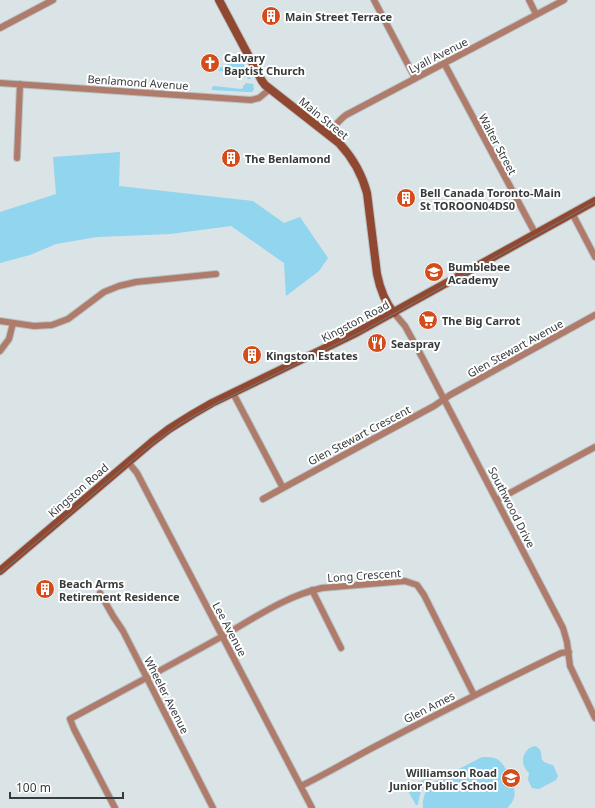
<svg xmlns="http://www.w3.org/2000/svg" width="595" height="808" viewBox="0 0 595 808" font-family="'Noto Sans',sans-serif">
<rect width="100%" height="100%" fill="#dae3e6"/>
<!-- green -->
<path fill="#91d5ee" d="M 238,57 L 241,61 L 242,61 L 251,79 L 248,79 L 247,77 L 243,77 L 244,74 L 243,72 L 218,71 L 220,69 L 220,68 L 236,60 L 235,58 Z
M 245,83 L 253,84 L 254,89 L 252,92 L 247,92 L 212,90 L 212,87 L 214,86 L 241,89 L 243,88 L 243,85 L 245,85 Z
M 120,152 L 119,186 L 253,201 L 284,223 L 300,217 L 328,258 L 319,271 L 286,296 L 284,263 L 231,226 L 170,234 L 97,237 L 56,244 L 30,255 L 0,263 L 0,212 L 56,194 L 53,157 Z
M 535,746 C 545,751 539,756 543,761 C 545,763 550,764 553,765 L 558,776 L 556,780 L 539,789 L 532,788 L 528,780 L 529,773 C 519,764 522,749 535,746 Z
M 482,757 C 487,757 492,757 497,759 C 503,763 506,769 508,774 C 515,787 519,797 507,808 L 423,808 C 422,796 426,790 434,782 Z
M 438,772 L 438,775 C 423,785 421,787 418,805 L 416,805 L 408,791 L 409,791 L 408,788 Z"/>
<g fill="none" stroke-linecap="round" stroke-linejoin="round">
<defs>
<path id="street" d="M 374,0 L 415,78
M 529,0 L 536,14
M 0,28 L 53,0
M 444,63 L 535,233
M 0,83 L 251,100 L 259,98 L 270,89
M 328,134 C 334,127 339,120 346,115 L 564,0
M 17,158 L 20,84
M 572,213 L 595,257
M 394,313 L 405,326 L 422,357 L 563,628 L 567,642 L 570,666 L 595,718
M 0,321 L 34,326 L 52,325 L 68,319 L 104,292 L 119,286 L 136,282 L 216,274
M 0,351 L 9,339 L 13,323
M 233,393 L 283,488
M 128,462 L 137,473 L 312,808
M 263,499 L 283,488 L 434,406 L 450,395 L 595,315
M 497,500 L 595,447
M 312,590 L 341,648
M 100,593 L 113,616 L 123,631 L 213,808
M 301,786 C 326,774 351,759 376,746 C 437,714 499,683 561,653 L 569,652
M 115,808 L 74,729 L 70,719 C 120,692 171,665 221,637 C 253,619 285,596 322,588 L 405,581 L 417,585 L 424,595 L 474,695"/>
<path id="secondary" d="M 219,0 L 262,81 L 265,85 L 339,143 C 352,157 362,174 367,193 L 377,274 C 380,289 384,301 394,313
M 0,571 L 152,442 L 169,429 L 193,414 L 212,403 L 354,334 L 595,201"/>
</defs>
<!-- street casing -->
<use href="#street" stroke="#bac1c4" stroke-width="8"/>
<!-- secondary casing -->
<use href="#secondary" stroke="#bac1c4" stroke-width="10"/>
<!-- street -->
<use href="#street" stroke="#af7b6b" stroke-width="6"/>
<!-- secondary -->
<use href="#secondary" stroke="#914831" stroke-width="8"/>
<!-- tram -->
<path stroke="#74797b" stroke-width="1" d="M 0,573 L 147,448 L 181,423 L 217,403 L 363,331 L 595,202"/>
</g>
<!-- icons -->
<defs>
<symbol id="building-disc" viewBox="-11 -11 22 22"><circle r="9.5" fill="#d34c19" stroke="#fff"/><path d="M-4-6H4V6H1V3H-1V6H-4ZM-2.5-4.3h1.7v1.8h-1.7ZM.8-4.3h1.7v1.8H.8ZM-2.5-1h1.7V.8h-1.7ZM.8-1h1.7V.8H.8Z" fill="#fff"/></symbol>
<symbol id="church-disc" viewBox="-11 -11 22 22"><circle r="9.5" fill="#d34c19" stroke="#fff"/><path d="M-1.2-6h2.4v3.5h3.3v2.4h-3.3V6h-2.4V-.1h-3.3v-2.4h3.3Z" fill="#fff"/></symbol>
<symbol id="school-disc" viewBox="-11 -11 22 22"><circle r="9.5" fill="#d34c19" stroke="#fff"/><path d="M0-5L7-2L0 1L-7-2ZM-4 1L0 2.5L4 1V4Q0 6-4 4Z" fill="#fff"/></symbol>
<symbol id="supermarket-disc" viewBox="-11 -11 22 22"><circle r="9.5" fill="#d34c19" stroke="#fff"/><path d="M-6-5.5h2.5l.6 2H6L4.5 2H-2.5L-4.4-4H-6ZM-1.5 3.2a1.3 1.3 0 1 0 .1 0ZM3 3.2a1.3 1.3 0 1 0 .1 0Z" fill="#fff"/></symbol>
<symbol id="restaurant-disc" viewBox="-11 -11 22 22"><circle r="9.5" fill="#d34c19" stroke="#fff"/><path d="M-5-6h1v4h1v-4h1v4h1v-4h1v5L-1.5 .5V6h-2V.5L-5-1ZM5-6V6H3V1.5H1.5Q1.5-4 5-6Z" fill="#fff"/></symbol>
</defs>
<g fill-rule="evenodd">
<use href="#building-disc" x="260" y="5" width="22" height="22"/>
<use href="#church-disc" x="199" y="52" width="22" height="22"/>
<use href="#building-disc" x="220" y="147" width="22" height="22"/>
<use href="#building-disc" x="395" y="187" width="22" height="22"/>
<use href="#school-disc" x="423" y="261" width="22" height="22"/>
<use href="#supermarket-disc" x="417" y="309" width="22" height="22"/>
<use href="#restaurant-disc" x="366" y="332" width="22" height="22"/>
<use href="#building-disc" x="241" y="344" width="22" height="22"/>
<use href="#building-disc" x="34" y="578" width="22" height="22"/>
<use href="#school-disc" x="500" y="767" width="22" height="22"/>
</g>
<g text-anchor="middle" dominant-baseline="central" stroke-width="4" stroke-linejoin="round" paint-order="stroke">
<!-- poi labels -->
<g font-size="11" font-weight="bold" fill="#383b3c" stroke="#fff" text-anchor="start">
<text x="285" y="16">Main Street Terrace</text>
<text x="224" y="57">Calvary<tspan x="224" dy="13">Baptist Church</tspan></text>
<text x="245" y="158">The Benlamond</text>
<text x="420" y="192">Bell Canada Toronto-Main<tspan x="420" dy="13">St TOROON04DS0</tspan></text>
<text x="448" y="266">Bumblebee<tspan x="448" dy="13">Academy</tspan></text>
<text x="442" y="320">The Big Carrot</text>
<text x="391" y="343">Seaspray</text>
<text x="266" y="355">Kingston Estates</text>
<text x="59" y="583">Beach Arms<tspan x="59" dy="13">Retirement Residence</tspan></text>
<text x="497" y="772" text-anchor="end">Williamson Road<tspan x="497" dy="13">Junior Public School</tspan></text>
</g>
<!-- street labels -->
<g font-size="11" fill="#383b3c" stroke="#fff">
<text transform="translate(438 55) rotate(-27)">Lyall Avenue</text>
<text transform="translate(138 82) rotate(4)">Benlamond Avenue</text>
<text transform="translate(324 118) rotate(39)">Main Street</text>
<text transform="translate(498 144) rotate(62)">Walter Street</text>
<text transform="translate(355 321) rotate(-28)">Kingston Road</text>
<text transform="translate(515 348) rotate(-29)">Glen Stewart Avenue</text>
<text transform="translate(359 435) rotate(-28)">Glen Stewart Crescent</text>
<text transform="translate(78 490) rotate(-41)">Kingston Road</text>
<text transform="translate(512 507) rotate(63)">Southwood Drive</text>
<text transform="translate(364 575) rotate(-4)">Long Crescent</text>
<text transform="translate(230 629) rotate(62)">Lee Avenue</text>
<text transform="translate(167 695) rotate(63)">Wheeler Avenue</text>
<text transform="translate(429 707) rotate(-27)">Glen Ames</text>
</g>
</g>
<!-- scale -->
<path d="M10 792v6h113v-6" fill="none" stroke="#383b3c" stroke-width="2"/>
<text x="16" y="792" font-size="12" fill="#383b3c" stroke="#ffffff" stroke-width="3" paint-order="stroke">100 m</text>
</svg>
